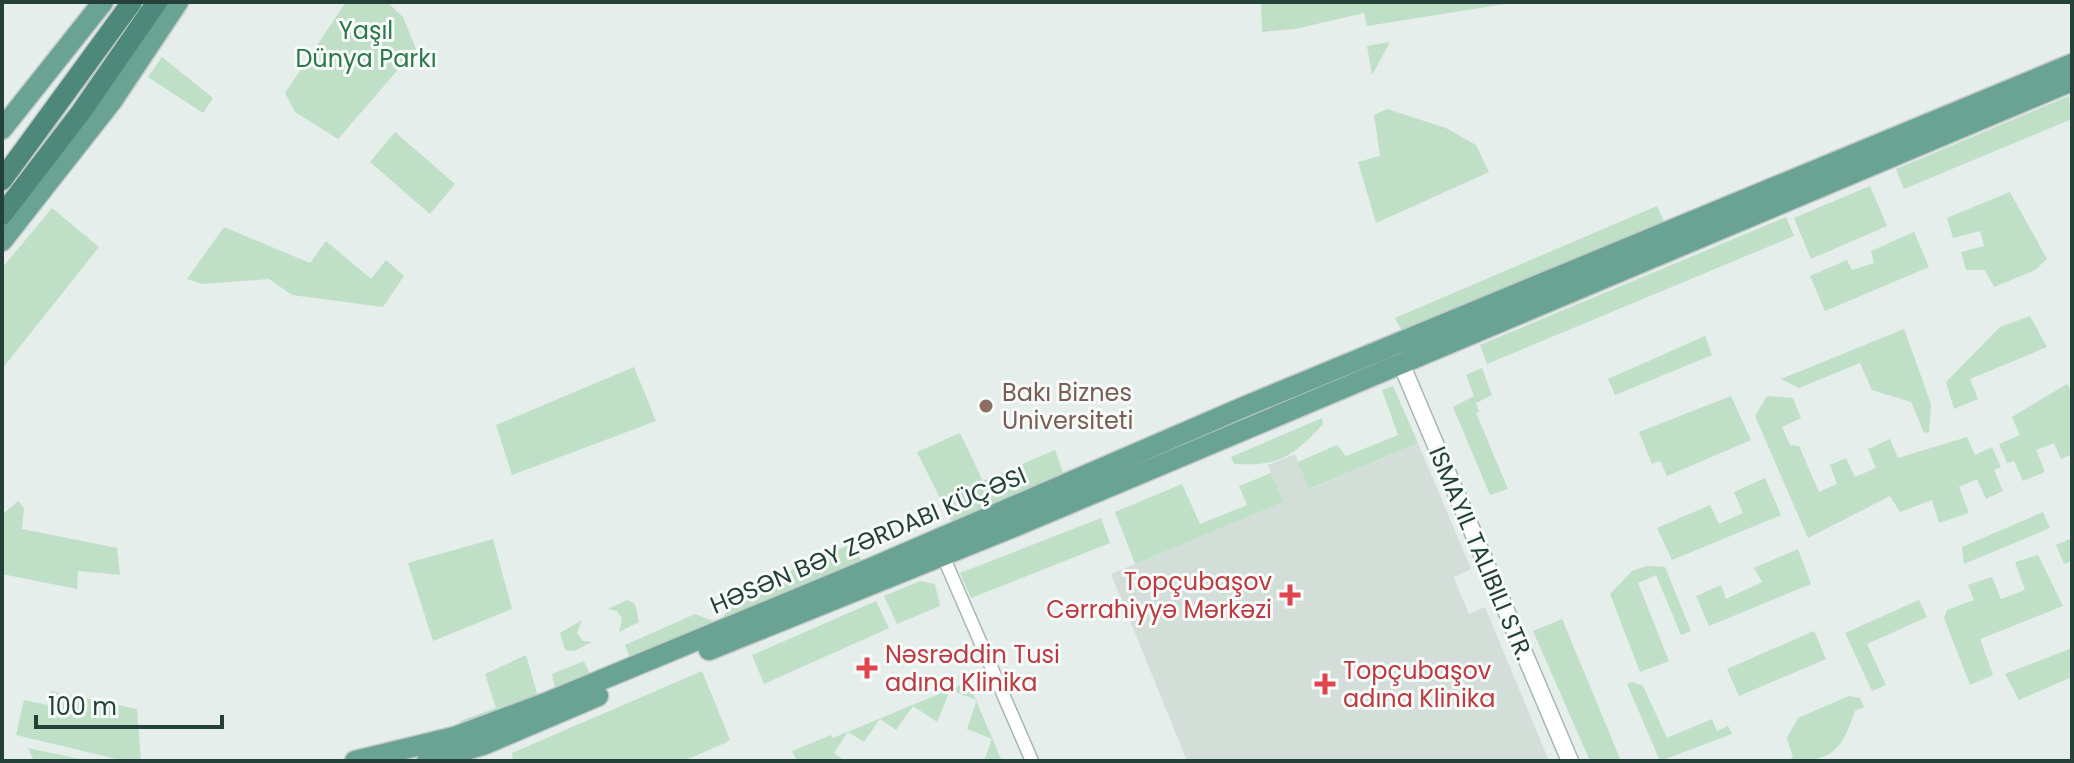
<svg xmlns="http://www.w3.org/2000/svg" width="2074" height="763" viewBox="0 0 2074 763" font-family="Poppins,sans-serif">
<rect width="100%" height="100%" fill="#e5eeea"/>
<!-- built -->
<path fill="#d3ded9" d="M 1418,443 L 1471,569 L 1454,577 L 1456,583 L 1469,614 L 1485,607 L 1549,761 L 1187,761 L 1111,574 L 1282,502 L 1268,465 L 1295,454 L 1310,489 Z"/>
<!-- green -->
<path fill="#bfdfc7" d="M 346,2 L 387,2 L 403,17 L 416,49 L 338,139 L 295,112 L 285,93 Z
M 1261,2 L 1518,2 L 1367,26 L 1364,13 L 1295,29 L 1262,32 Z
M 1390,42 L 1372,75 L 1367,46 Z
M 162,57 L 213,98 L 203,113 L 148,77 Z
M 2069,96 L 2072,119 L 1904,189 L 1896,169 Z
M 1387,109 L 1446,128 L 1476,145 L 1489,172 L 1376,223 L 1358,162 L 1380,156 L 1374,115 Z
M 395,132 L 455,184 L 430,214 L 370,162 Z
M 1870,186 L 1887,226 L 1811,259 L 1794,218 Z
M 2010,192 L 2047,259 L 2035,270 L 1994,287 L 1985,270 L 1966,270 L 1961,252 L 1984,246 L 1980,231 L 1953,238 L 1947,218 Z
M 1657,206 L 1665,224 L 1403,333 L 1395,318 Z
M 52,208 L 99,247 L 2,369 L 2,268 Z
M 1786,217 L 1794,236 L 1487,364 L 1480,345 Z
M 224,227 L 310,263 L 326,241 L 371,279 L 386,260 L 404,276 L 383,307 L 292,295 L 269,279 L 203,284 L 187,279 Z
M 1914,232 L 1929,267 L 1825,311 L 1810,276 L 1847,260 L 1852,270 L 1874,263 L 1871,251 Z
M 2030,316 L 2047,347 L 1970,379 L 1978,399 L 1954,409 L 1946,382 L 2000,327 Z
M 1904,329 L 1931,404 L 1929,432 L 1924,433 L 1911,402 L 1872,390 L 1860,363 L 1799,388 L 1781,379 Z
M 1705,336 L 1712,355 L 1615,395 L 1608,379 Z
M 634,367 L 656,421 L 512,475 L 496,425 Z
M 1482,368 L 1492,395 L 1476,403 L 1479,412 L 1476,413 L 1508,489 L 1490,495 L 1453,407 L 1474,396 L 1466,375 Z
M 2067,384 L 2072,392 L 2072,454 L 2061,459 L 2054,443 L 2036,450 L 2045,472 L 2023,481 L 2014,461 L 2007,463 L 1999,444 L 2020,435 L 2012,417 Z
M 1393,386 L 1418,443 L 1309,489 L 1298,462 L 1337,445 L 1346,456 L 1398,435 L 1382,390 Z
M 1731,396 L 1751,440 L 1667,476 L 1660,461 L 1652,464 L 1639,432 Z
M 1767,396 L 1793,398 L 1801,418 L 1782,427 L 1790,445 L 1799,446 L 1819,492 L 1837,484 L 1830,465 L 1846,458 L 1855,477 L 1876,468 L 1868,449 L 1890,439 L 1898,458 L 1967,437 L 1975,455 L 1992,447 L 2001,467 L 1994,470 L 2003,491 L 1986,499 L 1977,479 L 1959,487 L 1969,513 L 1939,523 L 1932,500 L 1900,512 L 1890,496 L 1808,538 L 1755,416 Z
M 1322,418 L 1323,424 C 1292,457 1281,466 1234,464 L 1231,457 Z
M 960,433 L 983,481 L 1055,450 L 1064,475 L 952,522 L 917,452 Z
M 1271,473 L 1283,502 L 1135,564 L 1115,512 L 1182,484 L 1200,524 L 1247,505 L 1239,486 Z
M 1765,478 L 1781,515 L 1672,560 L 1657,528 L 1710,505 L 1719,524 L 1743,513 L 1734,492 Z
M 18,501 L 24,508 L 22,529 L 117,548 L 120,575 L 78,571 L 77,589 L 2,574 L 2,515 Z
M 2043,512 L 2050,528 L 1964,564 L 1962,547 Z
M 1101,518 L 1110,543 L 971,598 L 960,573 Z
M 2072,538 L 2072,561 L 2064,564 L 2056,545 Z
M 493,539 L 512,609 L 433,641 L 408,563 Z
M 853,543 L 862,562 L 722,619 L 730,605 L 743,599 L 741,592 Z
M 1798,549 L 1811,584 L 1709,626 L 1696,596 L 1721,585 L 1726,599 L 1762,582 L 1754,568 Z
M 2038,555 L 2063,606 L 1980,639 L 1993,675 L 1970,685 L 1944,618 L 1947,610 L 1974,600 L 1968,585 L 1992,577 L 2001,599 L 2025,590 L 2015,562 Z
M 1647,566 L 1665,567 L 1691,631 L 1681,635 L 1656,575 L 1638,583 L 1669,661 L 1640,672 L 1610,594 L 1632,571 Z
M 920,581 L 935,584 L 940,606 L 897,624 L 884,596 Z
M 627,600 L 635,604 L 639,622 L 619,632 L 622,618 L 617,611 L 608,609 Z
M 1919,600 L 1927,617 L 1867,644 L 1886,685 L 1872,691 L 1845,633 Z
M 876,601 L 889,628 L 764,684 L 752,655 Z
M 695,614 L 713,621 L 630,658 L 625,645 Z
M 1562,619 L 1621,761 L 1590,761 L 1533,631 Z
M 582,620 L 577,633 L 583,641 L 592,642 L 574,651 L 565,650 L 560,633 Z
M 1814,631 L 1826,659 L 1739,696 L 1727,669 Z
M 2072,648 L 2072,677 L 2019,700 L 2005,674 Z
M 526,655 L 539,700 L 462,728 L 460,721 L 496,708 L 485,674 Z
M 584,661 L 590,674 L 555,688 L 552,674 Z
M 702,671 L 730,740 L 725,743 L 683,761 L 513,761 L 512,753 Z
M 968,682 L 1002,761 L 984,761 L 992,739 L 967,729 L 977,700 L 950,690 L 937,722 L 913,706 L 896,730 L 880,719 L 864,742 L 848,732 L 834,753 L 845,761 L 797,761 L 792,751 L 831,735 L 833,738 Z
M 1632,682 L 1643,686 L 1667,738 L 1712,719 L 1717,731 L 1728,726 L 1732,734 L 1660,761 L 1627,684 Z
M 51,691 L 137,709 L 141,761 L 125,761 L 16,735 L 24,700 L 48,705 Z
M 1849,696 L 1860,698 L 1864,707 L 1855,711 C 1841,752 1832,761 1788,761 L 1793,757 L 1787,738 L 1798,718 Z
M 28,748 L 89,761 L 34,761 Z"/>
<g fill="none" stroke-linecap="round" stroke-linejoin="round">
<defs>
<path id="minor" d="M 943,556 L 1032,761"/>
<path id="tertiary" d="M 1397,354 L 1570,761"/>
<path id="primary" d="M 2,129 L 103,2
M 2,241 L 112,101 L 178,2
M 709,650 L 1016,526 L 2072,81
M 355,761 L 454,737 L 548,702 L 871,568 L 1246,406 L 2072,64
M 427,761 L 483,745 L 598,696"/>
<path id="trunk" d="M 2,180 L 132,2
M 2,215 L 81,112 L 157,2"/>
</defs>
<!-- minor casing -->
<use href="#minor" stroke="#a7b6b1" stroke-width="15"/>
<!-- tertiary casing -->
<use href="#tertiary" stroke="#a7b6b1" stroke-width="19"/>
<!-- primary casing -->
<use href="#primary" stroke="#c2cac8" stroke-width="23"/>
<!-- trunk casing -->
<use href="#trunk" stroke="#c2cac8" stroke-width="23"/>
<!-- minor -->
<use href="#minor" stroke="#fff" stroke-width="12"/>
<!-- tertiary -->
<use href="#tertiary" stroke="#fff" stroke-width="16"/>
<!-- primary -->
<use href="#primary" stroke="#6aa394" stroke-width="20"/>
<!-- trunk -->
<use href="#trunk" stroke="#4d887a" stroke-width="20"/>
</g>
<!-- markers -->
<circle fill="#8d6e63" stroke="#f6faf8" stroke-width="3" cx="986" cy="406" r="8"/>
<g fill="#e0444e" stroke="#f6faf8" stroke-width="3">
<path d="M1286 583h8v8h8v8h-8v8h-8v-8h-8v-8h8z"/>
<path d="M863 656h8v8h8v8h-8v8h-8v-8h-8v-8h8z"/>
<path d="M1321 672h8v8h8v8h-8v8h-8v-8h-8v-8h8z"/>
</g>
<g text-anchor="middle" dominant-baseline="central" stroke-width="6" stroke-linejoin="round" paint-order="stroke">
<!-- park labels -->
<g font-size="24" fill="#2e774b" stroke="#f6faf8">
<text x="366" y="30">Yaşıl<tspan x="366" dy="28">Dünya Parkı</tspan></text>
</g>
<!-- education labels -->
<g font-size="24" fill="#785e54" stroke="#f6faf8" text-anchor="start">
<text x="1002" y="392">Bakı Biznes<tspan x="1002" dy="28">Universiteti</tspan></text>
</g>
<!-- street labels -->
<g font-size="24" fill="#244039" stroke="#f6faf8">
<text transform="translate(868 540) rotate(-23)">HƏSƏN BƏY ZƏRDABI KÜÇƏSI</text>
<text transform="translate(1481 553) rotate(67)">ISMAYIL TALIBILI STR.</text>
</g>
<!-- health labels -->
<g font-size="24" fill="#be3a42" stroke="#f6faf8" text-anchor="start">
<text x="1272" y="581" text-anchor="end">Topçubaşov<tspan x="1272" dy="28">Cərrahiyyə Mərkəzi</tspan></text>
<text x="885" y="654">Nəsrəddin Tusi<tspan x="885" dy="28">adına Klinika</tspan></text>
<text x="1343" y="670">Topçubaşov<tspan x="1343" dy="28">adına Klinika</tspan></text>
</g>
</g>
<!-- border -->
<rect width="2074" height="763" fill="none" stroke="#244039" stroke-width="8"/>
<!-- scale -->
<path d="M36 715v12h186v-12" fill="none" stroke="#244039" stroke-width="4"/>
<text x="48" y="715" font-size="24" fill="#244039" stroke="#f6faf8" stroke-width="6" paint-order="stroke">100 m</text>
</svg>
